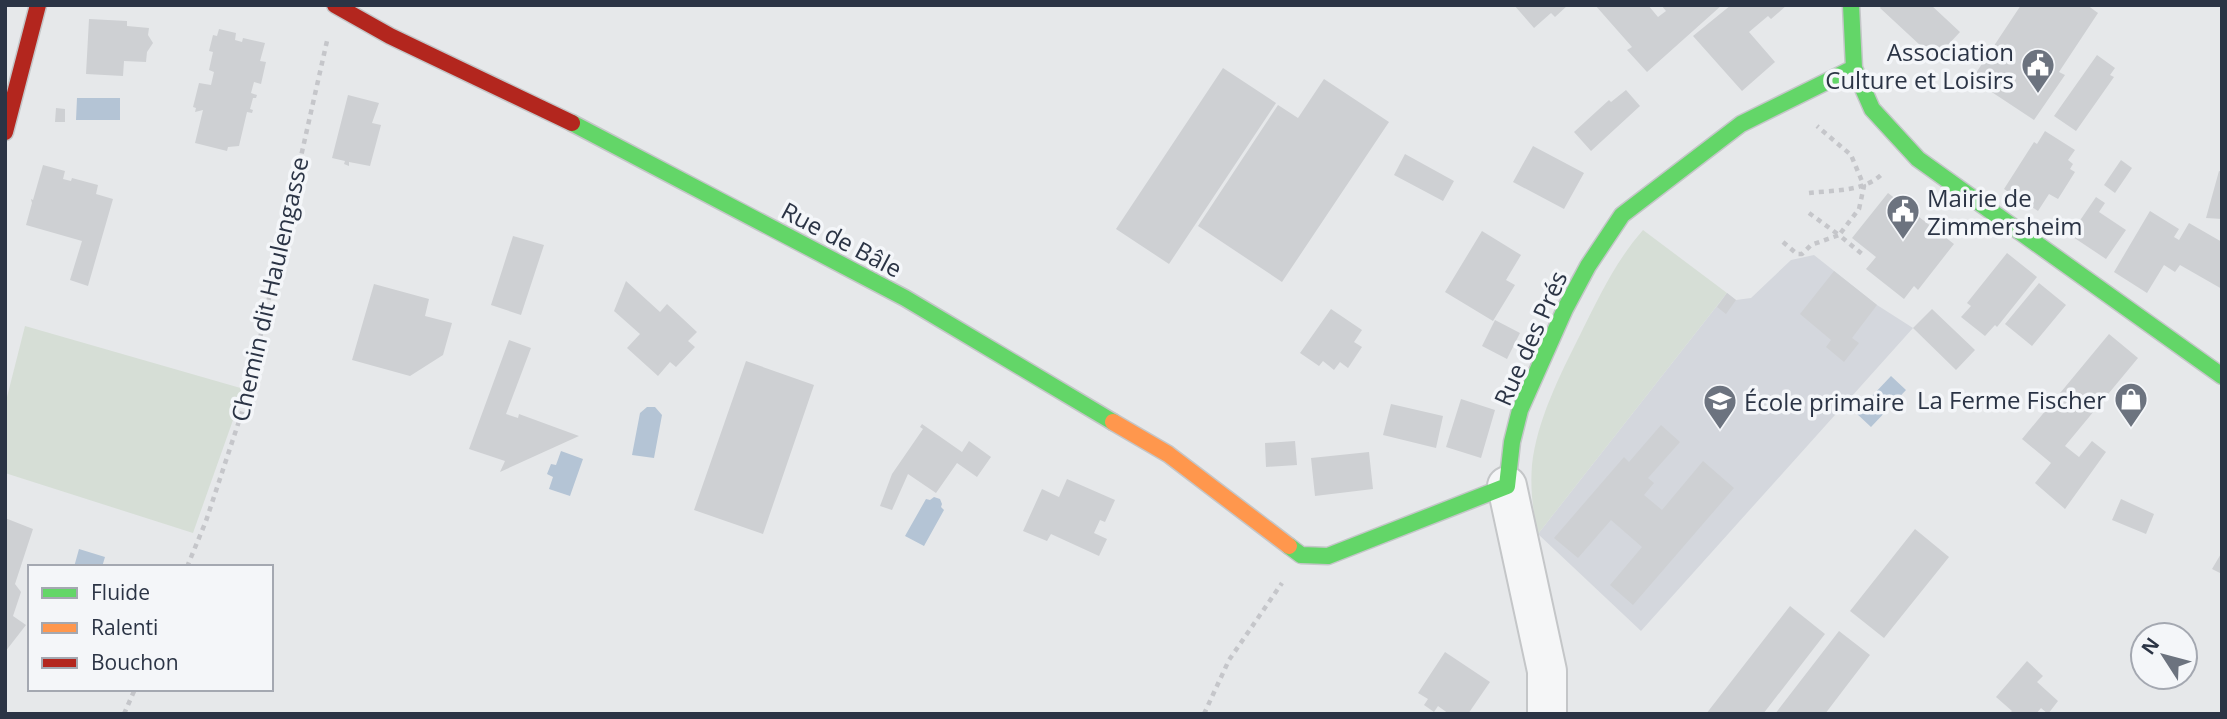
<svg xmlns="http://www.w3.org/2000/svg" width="2227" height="719" viewBox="0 0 2227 719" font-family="'Open Sans',sans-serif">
<rect width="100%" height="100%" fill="#e6e8ea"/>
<!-- built -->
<path fill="#d4d7dd" d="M 1814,255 L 1877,305 L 1913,328 L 1641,631 L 1538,534 L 1727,293 L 1736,300 L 1751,298 L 1791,260 Z"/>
<!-- green -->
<path fill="#d6ded6" d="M 1643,230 L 1727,293 L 1538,534 C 1533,511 1530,489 1532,465 C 1537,420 1560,375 1580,335 C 1599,297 1615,262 1643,230 Z
M 25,326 L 244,389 L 193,533 L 5,473 L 5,405 Z"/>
<!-- water -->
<path fill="#b4c4d5" d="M 77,98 L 120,98 L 120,120 L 76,120 Z
M 1891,376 L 1906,390 L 1871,427 L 1856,413 Z
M 647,407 L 655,407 L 662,415 L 654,458 L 632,455 L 640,413 Z
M 561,451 L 583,459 L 570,496 L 549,489 L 553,477 L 547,474 L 551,464 L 556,465 Z
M 934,497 L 940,499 L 942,504 L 941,507 L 944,510 L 924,546 L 905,536 L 926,499 L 930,500 Z
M 79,549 L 105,557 L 102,567 L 74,567 Z"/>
<!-- building -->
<path fill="#ced0d3" d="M 1514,5 L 1568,5 L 1555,17 L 1551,13 L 1534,28 Z
M 1595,5 L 1648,5 L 1658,17 L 1666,11 L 1661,5 L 1722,5 L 1647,72 L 1627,50 L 1632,47 Z
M 1731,5 L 1787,5 L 1771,19 L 1768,16 L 1749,32 L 1775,62 L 1742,91 L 1693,36 Z
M 1882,5 L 1931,5 L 1960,32 L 1935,59 L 1880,8 Z
M 2021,5 L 2087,5 L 2098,13 L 2059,72 L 2065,75 L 2034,120 L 1972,79 Z
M 89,19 L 127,21 L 127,26 L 149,28 L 148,35 L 153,43 L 147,52 L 146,62 L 124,61 L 123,76 L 86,74 Z
M 219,29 L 236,33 L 235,40 L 242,42 L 243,38 L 265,43 L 260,61 L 266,62 L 261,84 L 254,82 L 251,93 L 257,95 L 256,98 L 253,98 L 250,109 L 253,110 L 252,113 L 247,112 L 239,146 L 228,147 L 227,151 L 195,143 L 203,110 L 195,112 L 196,108 L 193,107 L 199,83 L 211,85 L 214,72 L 209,70 L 213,52 L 209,51 L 213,35 L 217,36 Z
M 2097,55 L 2115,68 L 2110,75 L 2114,77 L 2076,131 L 2054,116 Z
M 1223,68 L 1276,103 L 1169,264 L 1116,229 Z
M 1324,79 L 1389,122 L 1282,282 L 1198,226 L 1278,105 L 1298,118 Z
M 1626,90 L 1640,106 L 1591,151 L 1574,132 L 1609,100 L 1611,102 Z
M 348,95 L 379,103 L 372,123 L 381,125 L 370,166 L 349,162 L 349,166 L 344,164 L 345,161 L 332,158 Z
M 56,108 L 65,109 L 65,122 L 55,122 Z
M 2045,131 L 2075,150 L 2068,160 L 2073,164 L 2070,169 L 2075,172 L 2058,199 L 2049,194 L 2038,211 L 2004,189 L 2034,142 L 2037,144 Z
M 1533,146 L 1584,173 L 1564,209 L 1513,182 Z
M 1405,154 L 1454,181 L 1443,201 L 1394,175 Z
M 2121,160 L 2132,168 L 2115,193 L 2104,185 Z
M 43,165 L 65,171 L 63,179 L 71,181 L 72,178 L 98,185 L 96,194 L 113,199 L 88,286 L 70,280 L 82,241 L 26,225 L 32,203 L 31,199 L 33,200 Z
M 2219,171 L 2222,172 L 2222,219 L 2206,218 Z
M 1888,193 L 1954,244 L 1918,290 L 1914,286 L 1904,299 L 1866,269 L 1876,257 L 1852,238 Z
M 2096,197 L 2105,203 L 2099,212 L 2126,230 L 2106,259 L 2070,235 Z
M 2150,211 L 2179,229 L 2174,237 L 2179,240 L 2189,223 L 2222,242 L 2222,289 L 2180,265 L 2175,272 L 2164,265 L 2147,293 L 2114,272 Z
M 1482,231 L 1521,255 L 1506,280 L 1515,285 L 1493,321 L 1445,292 Z
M 513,236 L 544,245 L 521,315 L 491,305 Z
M 2007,253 L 2037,277 L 1997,327 L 1995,325 L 1985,336 L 1961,317 L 1971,306 L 1967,303 Z
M 1834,271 L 1877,305 L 1852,338 L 1859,343 L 1844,362 L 1826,347 L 1831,340 L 1800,314 Z
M 626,281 L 660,312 L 667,304 L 697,332 L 688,341 L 695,347 L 676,367 L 670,362 L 658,376 L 627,348 L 640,334 L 614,311 Z
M 2039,283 L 2066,305 L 2032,346 L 2005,324 Z
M 374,284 L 429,299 L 425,316 L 452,323 L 443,355 L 410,376 L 352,360 Z
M 1727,293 L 1736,300 L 1726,314 L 1717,307 Z
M 1331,309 L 1362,330 L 1354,342 L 1362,347 L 1348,368 L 1340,362 L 1334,370 L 1323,361 L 1319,366 L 1300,353 Z
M 1932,309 L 1975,350 L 1956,370 L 1913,328 Z
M 1495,320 L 1520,333 L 1507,359 L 1482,346 Z
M 2109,334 L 2138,358 L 2065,446 L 2079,457 L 2092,441 L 2106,452 L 2065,509 L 2035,483 L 2051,463 L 2022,439 Z
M 509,340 L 531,348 L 506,414 L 518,418 L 519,414 L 579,436 L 500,472 L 505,461 L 469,449 Z
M 746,361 L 814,385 L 763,534 L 694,510 Z
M 1461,399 L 1495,410 L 1481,458 L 1446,447 Z
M 1391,404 L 1443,416 L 1436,448 L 1383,435 Z
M 922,424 L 962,452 L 969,441 L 991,457 L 977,477 L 957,463 L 936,493 L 908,474 L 892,510 L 880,506 L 892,474 L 923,429 L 920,427 Z
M 1661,425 L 1680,442 L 1648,478 L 1654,483 L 1644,495 L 1662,510 L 1703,461 L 1734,488 L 1633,605 L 1610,585 L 1642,547 L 1611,520 L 1578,558 L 1554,538 L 1624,457 L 1629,462 Z
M 1295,441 L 1297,465 L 1266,467 L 1265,443 Z
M 1369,452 L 1373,489 L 1315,496 L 1311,458 Z
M 1067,479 L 1115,500 L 1105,522 L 1100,520 L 1094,533 L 1107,539 L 1099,556 L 1051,534 L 1047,541 L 1023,531 L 1042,489 L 1059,497 Z
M 2121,499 L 2154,514 L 2146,534 L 2112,520 Z
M 5,518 L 33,529 L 15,584 L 21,592 L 13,616 L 26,625 L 5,652 Z
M 1915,529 L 1949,557 L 1884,638 L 1850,611 Z
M 2222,552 L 2222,574 L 2212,569 Z
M 1790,606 L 1825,634 L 1763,714 L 1706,714 Z
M 1839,631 L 1870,655 L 1825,714 L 1775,714 Z
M 1445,652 L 1490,682 L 1468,714 L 1449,714 L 1438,706 L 1434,712 L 1424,705 L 1428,699 L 1418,693 Z
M 2027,661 L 2043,676 L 2037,682 L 2058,701 L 2048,714 L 2041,708 L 2036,714 L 2009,714 L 2012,711 L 1996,697 Z"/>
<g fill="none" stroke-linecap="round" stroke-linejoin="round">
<defs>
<path id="street" d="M 1507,486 L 1547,671 L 1547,714"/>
<path id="fast" d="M 1851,5 L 1854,68 L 1872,109 L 1918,159 L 2222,376
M 572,123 L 905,298 L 1113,422
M 1289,546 L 1301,555 L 1328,556 L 1507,486 L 1512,442 L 1520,410 L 1565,309 L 1588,266 L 1622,215 L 1741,124 L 1854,68"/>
<path id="slow" d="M 1113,422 L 1168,454 L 1289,546"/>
<path id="jam" d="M 335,5 L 390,36 L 572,123
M 5,132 L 38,5"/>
</defs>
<!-- street casing -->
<use href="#street" stroke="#c4c6c8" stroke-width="42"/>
<!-- fast casing -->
<use href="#fast" stroke="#c4c6c8" stroke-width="19"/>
<!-- slow casing -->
<use href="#slow" stroke="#c4c6c8" stroke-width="19"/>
<!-- jam casing -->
<use href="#jam" stroke="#c4c6c8" stroke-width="19"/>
<!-- path -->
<path stroke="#c5c6ca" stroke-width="4.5" stroke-dasharray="5 5" stroke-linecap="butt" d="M 1809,193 C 1834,190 1865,192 1883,173
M 1809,213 L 1839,235 L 1859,209 L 1864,186 L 1851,155 L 1817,126
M 1783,242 L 1797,254 L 1802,254 L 1811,245 L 1839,235 L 1862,254
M 187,567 L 206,521 L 246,400 L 327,41
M 124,714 L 135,689
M 1204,714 L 1229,660 L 1282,583"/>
<!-- street -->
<use href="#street" stroke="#f5f6f7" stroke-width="38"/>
<!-- fast -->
<use href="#fast" stroke="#63d668" stroke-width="16"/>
<!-- slow -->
<use href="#slow" stroke="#ff974d" stroke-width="16"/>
<!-- jam -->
<use href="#jam" stroke="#b3261e" stroke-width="16"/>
</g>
<!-- icons -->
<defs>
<symbol id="civic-pin" viewBox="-11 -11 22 30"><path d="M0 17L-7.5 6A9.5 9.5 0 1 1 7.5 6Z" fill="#6c737f" stroke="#f4f6f9"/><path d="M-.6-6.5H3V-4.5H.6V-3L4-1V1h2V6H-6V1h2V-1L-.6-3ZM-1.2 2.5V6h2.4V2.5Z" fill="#fff"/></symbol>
<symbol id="shop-pin" viewBox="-11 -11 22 30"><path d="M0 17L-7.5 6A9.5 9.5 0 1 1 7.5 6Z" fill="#6c737f" stroke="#f4f6f9"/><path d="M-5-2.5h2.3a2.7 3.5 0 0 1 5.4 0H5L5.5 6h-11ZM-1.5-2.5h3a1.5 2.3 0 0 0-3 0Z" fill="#fff"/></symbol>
<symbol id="school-pin" viewBox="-11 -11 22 30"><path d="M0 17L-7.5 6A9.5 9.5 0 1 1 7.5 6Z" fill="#6c737f" stroke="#f4f6f9"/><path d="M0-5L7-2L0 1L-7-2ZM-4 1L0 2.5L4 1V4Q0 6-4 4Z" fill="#fff"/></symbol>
</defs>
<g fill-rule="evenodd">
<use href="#civic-pin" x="2019" y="46" width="38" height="52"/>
<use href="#civic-pin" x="1884" y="192" width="38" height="52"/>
<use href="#shop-pin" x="2112" y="380" width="38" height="52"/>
<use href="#school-pin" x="1701" y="382" width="38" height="52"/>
</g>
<g text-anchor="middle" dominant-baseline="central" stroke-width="7" stroke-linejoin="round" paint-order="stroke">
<!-- poi labels -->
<g font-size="24" fill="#2b3445" stroke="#f4f6f9" text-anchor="end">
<text x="2014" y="51">Association<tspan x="2014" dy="28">Culture et Loisirs</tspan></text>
<text x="1927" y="197" text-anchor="start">Mairie de<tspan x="1927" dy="28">Zimmersheim</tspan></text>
<text x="2106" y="399">La Ferme Fischer</text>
<text x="1744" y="401" text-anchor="start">École primaire</text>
</g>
<!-- street labels -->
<g font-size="24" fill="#2b3445" stroke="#f4f6f9">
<text transform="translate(842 239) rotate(28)">Rue de Bâle</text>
<text transform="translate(269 289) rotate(-77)">Chemin dit Haulengasse</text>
<text transform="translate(1530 338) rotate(-66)">Rue des Prés</text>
</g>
</g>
<!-- border -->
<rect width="2227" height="719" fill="none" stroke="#2b3445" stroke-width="14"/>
<!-- legend -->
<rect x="28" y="565" width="245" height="126" fill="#f4f6f9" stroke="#a4a8b1" stroke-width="2"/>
<rect x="42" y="588" width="35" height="10" fill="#63d668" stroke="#a4a8b1" stroke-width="2"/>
<text x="91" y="600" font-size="21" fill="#2b3445">Fluide</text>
<rect x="42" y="623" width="35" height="10" fill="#ff974d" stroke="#a4a8b1" stroke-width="2"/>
<text x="91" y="635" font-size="21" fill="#2b3445">Ralenti</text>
<rect x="42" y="658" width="35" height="10" fill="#b3261e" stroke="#a4a8b1" stroke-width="2"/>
<text x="91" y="670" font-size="21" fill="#2b3445">Bouchon</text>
<!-- north arrow -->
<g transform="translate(2164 656) rotate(306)"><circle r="33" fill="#f4f6f9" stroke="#a4a8b1" stroke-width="2"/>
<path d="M0-5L12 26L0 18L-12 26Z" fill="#6c737f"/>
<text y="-10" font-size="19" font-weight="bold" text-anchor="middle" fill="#2b3445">N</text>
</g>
</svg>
